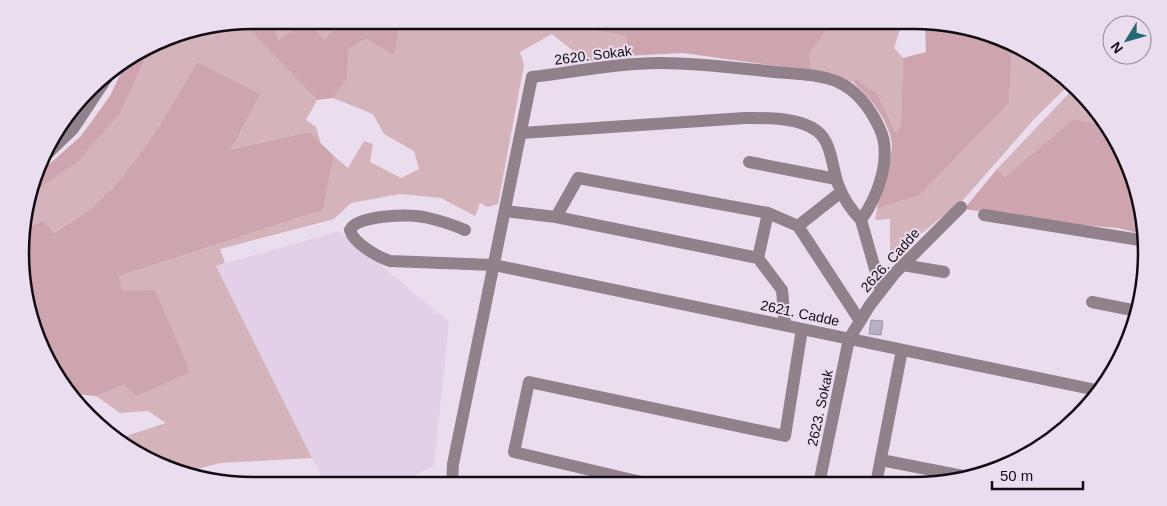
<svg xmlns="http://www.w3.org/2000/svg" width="1167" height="506" viewBox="0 0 1167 506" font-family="Helvetica,sans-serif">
<rect width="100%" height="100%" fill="#eaddee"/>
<!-- built -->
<path fill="#e2d0e8" d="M 339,231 L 449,322 L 434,466 L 392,486 L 326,486 L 216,266 Z"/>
<!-- green -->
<path fill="#d4b3ba" d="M 273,20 L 306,20 L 279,40 L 272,25 Z
M 309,20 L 345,20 L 324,40 Z
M 386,20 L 534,20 L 627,36 L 626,56 L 587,62 L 552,34 L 520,52 L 524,65 L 498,204 L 488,207 L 480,203 L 475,216 L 441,198 L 400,194 L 351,203 L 334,219 L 220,249 L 225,263 L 216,266 L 312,458 L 220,463 L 178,474 L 117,439 L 166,423 L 148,411 L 120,413 L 96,396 L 124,385 L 121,291 L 119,276 L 323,210 L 334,156 L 348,168 L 364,141 L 373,144 L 370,162 L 401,178 L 419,169 L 414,151 L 384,134 L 373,114 L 333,98 L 347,79 L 349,49 L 366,39 L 394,55 L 399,32 Z
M 826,20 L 910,20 L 900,29 L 894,48 L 903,58 L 901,125 L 896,135 L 856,79 L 853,82 L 812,71 L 809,54 L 829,27 Z
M 242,22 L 317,100 L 306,120 L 316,127 L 321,144 L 309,132 L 230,149 L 197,62 C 170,112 133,174 89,210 C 78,218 65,225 53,233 L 43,220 L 24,230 L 24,208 L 29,195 L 120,113 L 150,49 L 178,32 Z
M 1012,46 L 1068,78 L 1071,83 L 1035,118 L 964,199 L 890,259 L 890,219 L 875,220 L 877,209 L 920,195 L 1009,103 Z
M 1075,87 L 1104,125 L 1073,119 L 1005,177 L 997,169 Z"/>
<!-- forest -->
<path fill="#cea5ae" d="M 253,20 L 273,20 L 272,25 L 279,40 L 306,20 L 309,20 L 324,40 L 345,20 L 386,20 L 399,32 L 394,55 L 366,39 L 349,49 L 347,79 L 333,98 L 317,100 L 242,22 Z
M 534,20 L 826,20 L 829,27 L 809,54 L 812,71 L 683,53 L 626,56 L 627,36 Z
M 925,22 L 989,32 L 1012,46 L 1009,103 L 920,195 L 877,209 C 881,194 893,156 892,144 C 889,120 870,97 853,82 L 856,79 L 877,94 L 896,134 L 901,125 L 903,58 L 926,52 Z
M 150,49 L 120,113 L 77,162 L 29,195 L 37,175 L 81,136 L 110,96 L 126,62 Z
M 197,62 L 260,94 L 231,149 L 309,132 L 334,156 L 323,210 L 119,276 L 122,291 L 155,290 L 190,372 L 136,396 L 124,385 L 96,396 L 75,394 L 75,398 L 51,369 L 24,298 L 24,230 L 43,220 L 54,233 C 65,225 78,218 89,210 C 134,173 169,112 197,62 Z
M 1073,119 L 1104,125 L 1123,150 L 1146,235 L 1118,228 L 1058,223 L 964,209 L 997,169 L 1005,177 Z"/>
<!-- building -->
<path fill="#b5b0c3" stroke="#9c97aa" d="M 871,320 L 883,321 L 881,335 L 869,334 Z"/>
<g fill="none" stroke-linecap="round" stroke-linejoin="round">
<!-- street -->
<path stroke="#90818a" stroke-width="12" d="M 521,133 L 745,118 C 766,118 799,117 817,131 C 832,142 832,168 838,184 C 843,198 851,210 861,220
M 43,158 L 73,129 L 112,70
M 749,162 L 836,179
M 505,211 L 556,217 L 578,178 L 768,213 L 798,226 L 860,321
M 984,215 L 1146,241
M 556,217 L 758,258 L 768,213
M 798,226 L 841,192
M 465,230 C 451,224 438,220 424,217 C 408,214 357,215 350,230 C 353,243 378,257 390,261 L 494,265 L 1101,391
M 758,258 L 782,290 L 785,325
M 903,265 L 944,272
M 1092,302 L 1137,311
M 881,460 L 968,477
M 819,484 L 849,339 L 870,305 L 895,273 L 961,207
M 876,484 L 902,350
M 452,485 L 453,464 L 532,77 C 574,72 618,63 661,63 C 698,63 737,68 775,72 C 795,74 819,74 838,82 C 858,91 870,108 879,127 C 893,155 879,195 861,220 L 881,290
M 654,485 L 514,452 L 529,382 L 785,436 L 802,329"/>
</g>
<g text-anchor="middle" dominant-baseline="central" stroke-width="4" stroke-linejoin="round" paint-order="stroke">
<!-- street labels -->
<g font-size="14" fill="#110d13" stroke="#eaddee">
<text transform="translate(593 55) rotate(-7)">2620. Sokak</text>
<text transform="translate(890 260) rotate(-48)">2626. Cadde</text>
<text transform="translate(800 313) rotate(12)">2621. Cadde</text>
<text transform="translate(820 408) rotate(-78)">2623. Sokak</text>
</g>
</g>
<!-- crop -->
<path d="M0 0H1167V506H0ZM253 29H914A224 224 0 0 1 1138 253V253A224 224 0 0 1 914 477H253A224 224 0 0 1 29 253V253A224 224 0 0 1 253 29Z" fill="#eaddee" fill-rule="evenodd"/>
<path fill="none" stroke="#110d13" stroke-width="2.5" d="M253 29H914A224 224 0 0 1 1138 253V253A224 224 0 0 1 914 477H253A224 224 0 0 1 29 253V253A224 224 0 0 1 253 29Z"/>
<!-- north arrow -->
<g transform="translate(1127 40) rotate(233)"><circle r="24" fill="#eaddee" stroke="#938a96"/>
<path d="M0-4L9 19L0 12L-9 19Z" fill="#226b76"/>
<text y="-8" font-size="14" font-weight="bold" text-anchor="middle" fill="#110d13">N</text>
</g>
<!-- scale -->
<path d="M992 481v8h91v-8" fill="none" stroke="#110d13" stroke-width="2.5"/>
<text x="1000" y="481" font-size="15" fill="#110d13" stroke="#eaddee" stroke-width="4" paint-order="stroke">50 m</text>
</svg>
